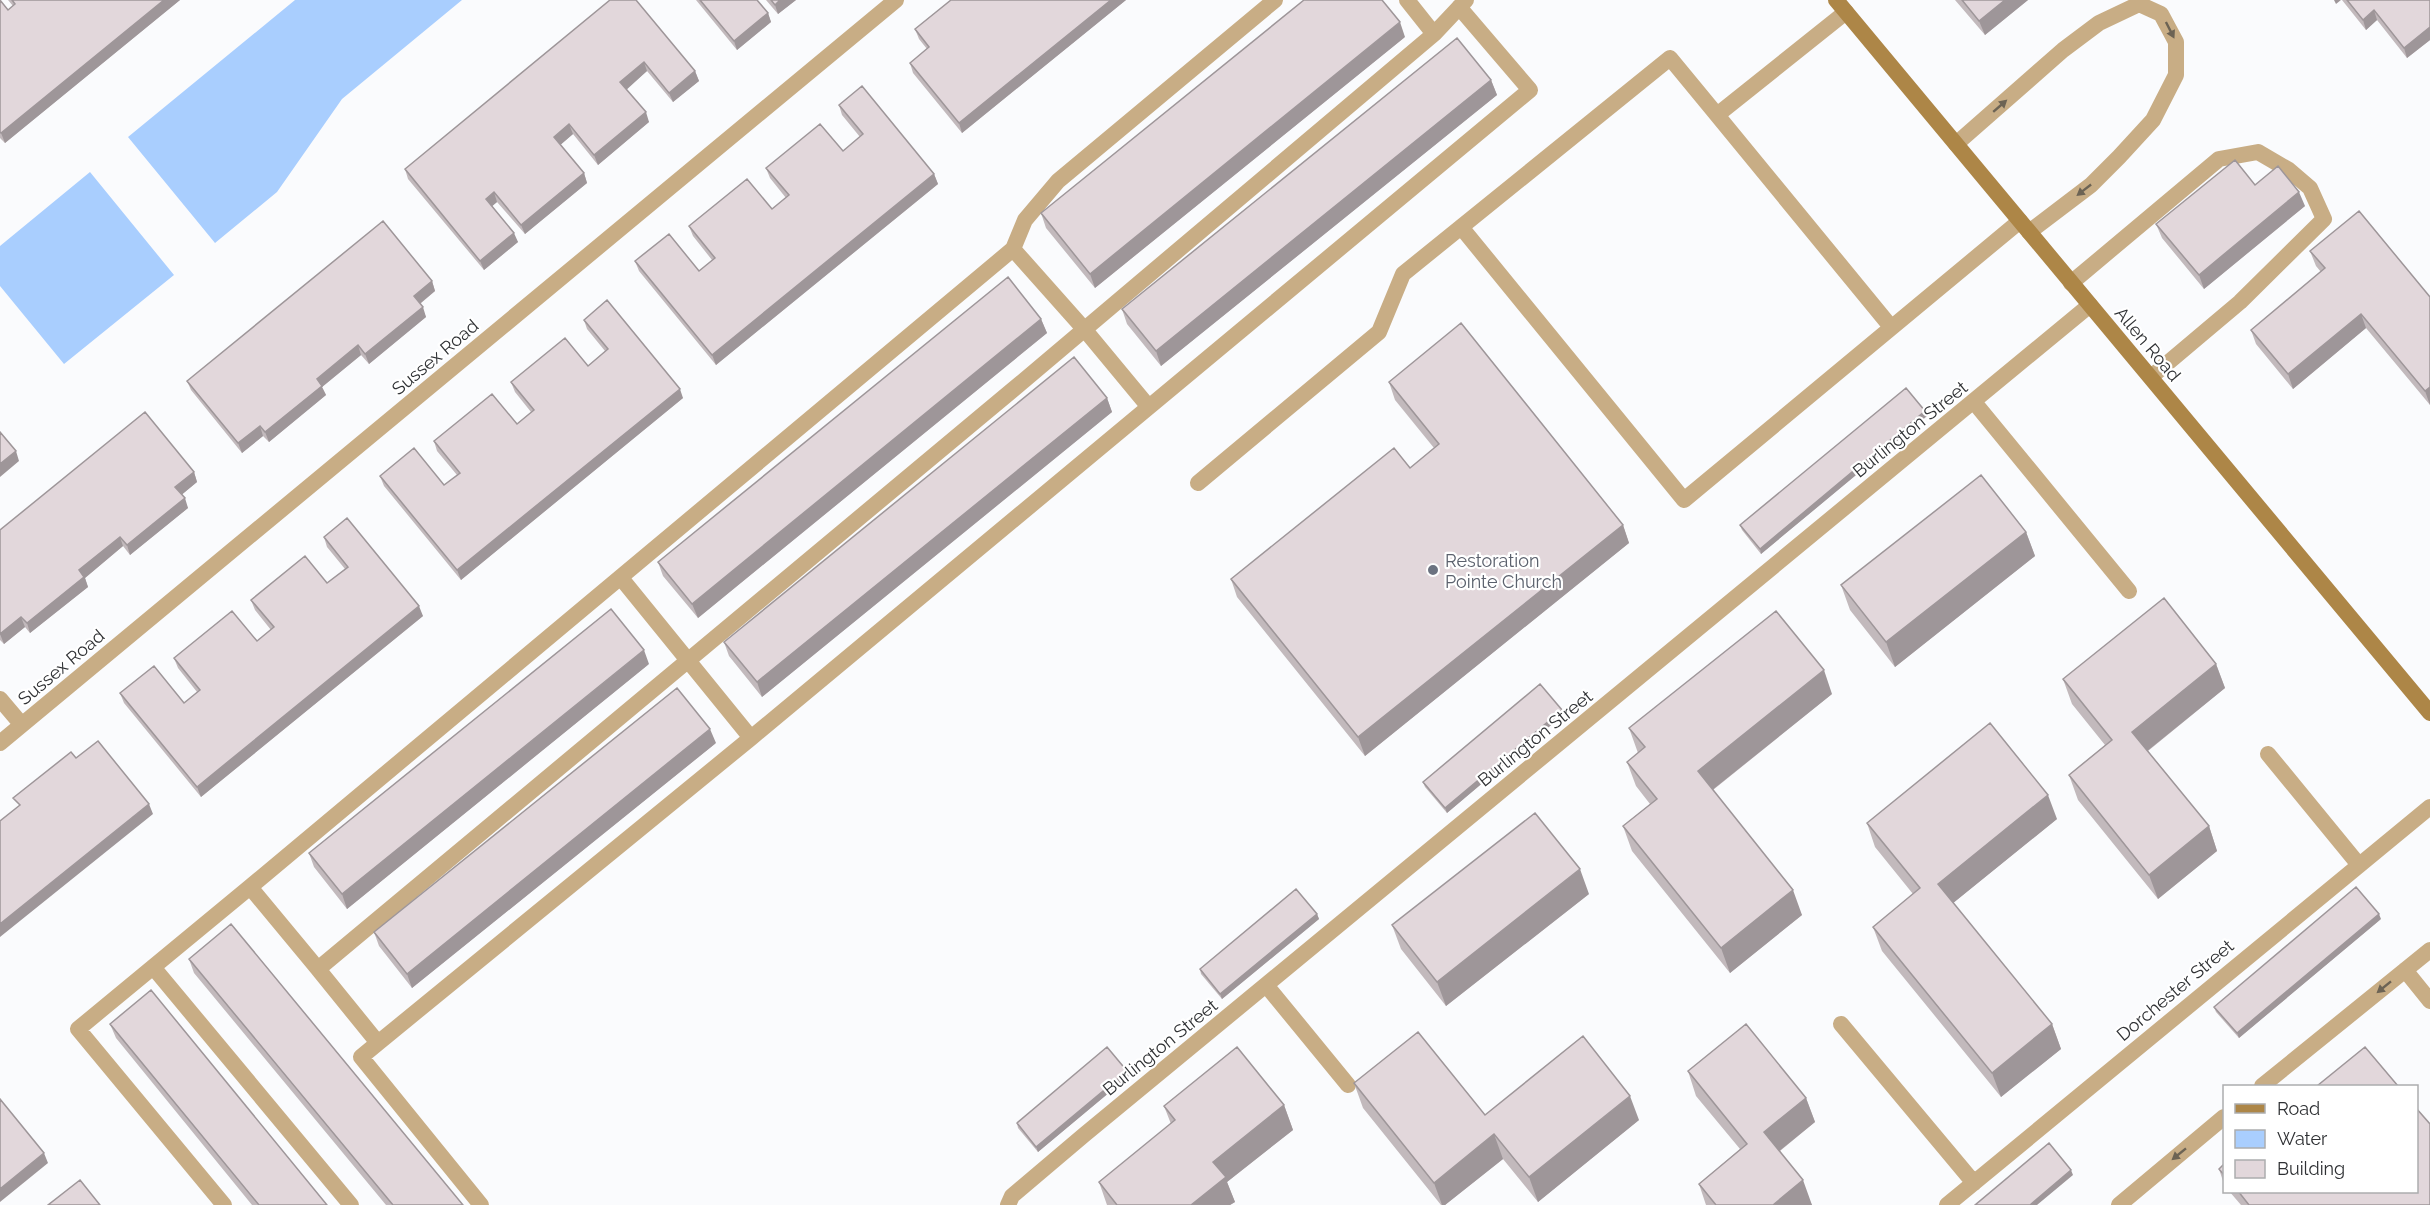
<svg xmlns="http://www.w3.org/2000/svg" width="2430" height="1205" viewBox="0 0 2430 1205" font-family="Raleway,sans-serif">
<rect width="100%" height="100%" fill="#fafbfd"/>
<!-- water -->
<path fill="#a9cefe" d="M 295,0 L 462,0 L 342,99 L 277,192 L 215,243 L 128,137 Z
M 90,172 L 174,275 L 64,364 L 0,286 L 0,246 Z"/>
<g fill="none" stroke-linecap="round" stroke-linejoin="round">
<!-- service -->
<path stroke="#c8ad85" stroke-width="16" d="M 1275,0 L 1058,181 L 1025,220 L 1013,249 L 250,887 L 318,969 C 692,660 1064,348 1434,34 L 1466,0
M 1407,0 L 1434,34
M 1717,115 L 1891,327
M 1956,144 L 2063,50 L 2099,23 L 2139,4 L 2161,14 L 2176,42 L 2176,75 L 2153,120 L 2119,157 L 2091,185 L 2029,232
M 1461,227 L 1684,500 L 2020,221
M 1013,249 L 1085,330 L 1148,406
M 2071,283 L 2219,159 L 2258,152 L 2289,170 L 2310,188 L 2324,219 L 2240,302 L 2151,377
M 1974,402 L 2129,591
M 1198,483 L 1379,332 L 1403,274 L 1670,58 L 1717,115 L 1846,12
M 621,578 L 751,738
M 2268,754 L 2359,865
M 153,967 L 351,1205
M 318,969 L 378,1043 L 751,738 L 1530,90 L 1459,7
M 2405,970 L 2430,1001
M 1266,985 L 1348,1085
M 1841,1024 L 1974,1183
M 378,1043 L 361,1057 L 481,1205
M 2262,1086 L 2430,950
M 224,1205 L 78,1029 L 250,887
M 1008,1205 L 1012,1196 L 1084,1135 L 2090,305
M 1947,1205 L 2430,807
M 2119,1205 L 2224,1117"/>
<!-- minor -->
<path stroke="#c8ad85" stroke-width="16" d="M 0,699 L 22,725
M 0,743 L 896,0"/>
<!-- secondary -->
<path stroke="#ad8647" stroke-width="16" d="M 1836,0 L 2430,713"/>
</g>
<!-- wall -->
<path fill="#c2b9bc" d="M 0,0 L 8,10 L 13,6 L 8,0 L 180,0 L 5,143 L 0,138 Z
M 610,0 L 695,71 L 699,81 L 673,102 L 647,71 L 626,89 L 649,122 L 598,165 L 573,134 L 560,145 L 584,173 L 587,183 L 525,234 L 497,202 L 492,206 L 518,242 L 484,270 L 408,179 L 405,169 Z
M 696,0 L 757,0 L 768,13 L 771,22 L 737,50 Z
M 766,0 L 796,0 L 778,14 Z
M 951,0 L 1126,0 L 962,133 L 913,73 L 910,63 L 927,49 L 919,39 L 915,29 Z
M 1955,0 L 2028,0 L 1985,35 Z
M 2342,0 L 2430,0 L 2430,40 L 2407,58 L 2377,20 L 2366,30 Z
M 1405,37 L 1095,288 L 1046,228 L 1041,213 Z
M 1491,80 L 1497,95 L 1161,366 L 1127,324 L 1122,309 Z
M 839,105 L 934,174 L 938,184 L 716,365 L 639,271 L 635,261 L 699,271 L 712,260 L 693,236 L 689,226 L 772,209 L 786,198 L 770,178 L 766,168 L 843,151 L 860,137 L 842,115 Z
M 2255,185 L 2305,206 L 2204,289 L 2162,238 L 2156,224 Z
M 2310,251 L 2430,297 L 2430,405 L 2366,328 L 2293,389 L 2256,344 L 2251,330 L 2321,272 L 2316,266 Z
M 432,281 L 435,291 L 420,304 L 426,317 L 369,364 L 361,355 L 322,387 L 326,395 L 269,442 L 263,436 L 242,453 L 191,390 L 187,381 Z
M 1041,319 L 1047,333 L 698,618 L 663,576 L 658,562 Z
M 584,320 L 683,398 L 461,580 L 384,486 L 380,476 L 444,485 L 457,475 L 437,451 L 434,441 L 517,424 L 531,412 L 515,392 L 511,382 L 588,366 L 605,351 L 587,329 Z
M 1389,382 L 1623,525 L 1629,543 L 1365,756 L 1237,597 L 1231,579 L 1410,468 L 1434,448 L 1395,400 Z
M 1107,398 L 1112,412 L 762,697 L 729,656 L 724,642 Z
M 1925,411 L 1927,416 L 1761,554 L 1742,530 L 1740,525 Z
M 194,472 L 197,482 L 181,495 L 188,508 L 130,555 L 123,546 L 85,578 L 88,587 L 30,633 L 25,627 L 4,644 L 0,640 L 0,530 Z
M 2026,532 L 2035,556 L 1895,667 L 1850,610 L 1841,585 Z
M 324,537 L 423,616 L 201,797 L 124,703 L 120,693 L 184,703 L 197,692 L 178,668 L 174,658 L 257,641 L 271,630 L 255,610 L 251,600 L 327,583 L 345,569 L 327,547 Z
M 649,664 L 347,909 L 314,867 L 309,853 Z
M 2216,664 L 2225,688 L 2148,751 L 2209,826 L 2217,851 L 2158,899 L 2078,800 L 2069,775 L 2105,745 L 2072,704 L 2063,679 Z
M 1832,694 L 1713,790 L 1802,915 L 1730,973 L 1632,851 L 1623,826 L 1650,804 L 1636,786 L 1627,762 L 1638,753 L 1629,728 Z
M 1563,715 L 1447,813 L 1425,787 L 1423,782 Z
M 716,743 L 412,988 L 379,946 L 374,932 Z
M 2057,819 L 1953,903 L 2052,1024 L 2061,1049 L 2001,1097 L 1882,951 L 1873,927 L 1913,894 L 1875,847 L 1867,823 Z
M 1589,894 L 1446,1006 L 1401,949 L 1392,925 Z
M 1317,914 L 1319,919 L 1222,999 L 1201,974 L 1200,969 Z
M 2381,919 L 2239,1038 L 2216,1012 L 2214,1007 Z
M 189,959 L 463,1205 L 386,1205 L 194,973 Z
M 110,1024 L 327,1205 L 252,1205 L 116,1038 Z
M 1688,1071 L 1806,1098 L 1815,1122 L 1780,1151 L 1812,1205 L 1706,1205 L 1699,1184 L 1740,1149 L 1696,1096 Z
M 1129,1076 L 1038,1152 L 1018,1128 L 1017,1123 Z
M 1354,1083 L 1485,1115 L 1639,1120 L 1538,1202 L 1503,1159 L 1445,1205 L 1441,1205 L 1363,1108 Z
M 1284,1105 L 1293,1130 L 1227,1182 L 1235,1202 L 1230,1205 L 1107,1205 L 1099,1182 L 1171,1124 L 1164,1106 Z
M 2224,1164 L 2224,1184 L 2219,1169 Z
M 2229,1191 L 2416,1191 L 2430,1205 L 2241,1205 Z"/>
<!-- shaded-wall -->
<path fill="#9e9699" d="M 164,0 L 180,0 L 5,143 L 1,133 Z
M 780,0 L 796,0 L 778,14 L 775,5 Z
M 1111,0 L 1126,0 L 962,133 L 959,123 Z
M 2005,0 L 2028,0 L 1985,35 L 1979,21 Z
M 2334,0 L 2341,0 L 2336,4 Z
M 2374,10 L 2377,20 L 2366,30 L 2363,20 Z
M 768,13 L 771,22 L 737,50 L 734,41 Z
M 1400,22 L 1405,37 L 1095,288 L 1090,274 Z
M 2430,27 L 2430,40 L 2407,58 L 2404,48 Z
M 644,62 L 647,71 L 624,92 L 620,82 Z
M 695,71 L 699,81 L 673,102 L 669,93 Z
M 1491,80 L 1497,95 L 1161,366 L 1156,351 Z
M 646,112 L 649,122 L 598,165 L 594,155 Z
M 569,124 L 573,134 L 558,147 L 554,137 Z
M 584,173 L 587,183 L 525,234 L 521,225 Z
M 934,174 L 938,184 L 716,365 L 712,355 Z
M 494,192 L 497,202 L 490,208 L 486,199 Z
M 2299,192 L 2305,206 L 2204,289 L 2199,275 Z
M 514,233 L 518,242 L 484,270 L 480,261 Z
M 432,281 L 435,291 L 417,306 L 414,296 Z
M 423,307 L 426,317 L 369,364 L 365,354 Z
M 2361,314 L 2366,328 L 2293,389 L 2288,374 Z
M 1041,319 L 1047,333 L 698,618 L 692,604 Z
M 358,345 L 361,355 L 322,387 L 326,395 L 269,442 L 265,432 L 317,379 Z
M 2430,387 L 2430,405 L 2425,391 Z
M 680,389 L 683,398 L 461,580 L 457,570 Z
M 1107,398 L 1112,412 L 762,697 L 757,682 Z
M 1925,411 L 1927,416 L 1761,554 L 1760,549 Z
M 260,426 L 263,436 L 242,453 L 238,443 Z
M 16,451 L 19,461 L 0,477 L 0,464 Z
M 194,472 L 197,482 L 179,497 L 175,487 Z
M 185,498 L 188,508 L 130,555 L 127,545 Z
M 1623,525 L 1629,543 L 1365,756 L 1358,737 Z
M 2026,532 L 2035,556 L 1895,667 L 1886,642 Z
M 120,537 L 123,546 L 85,578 L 88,587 L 30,633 L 27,623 L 79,570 Z
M 419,606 L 423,616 L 201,797 L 197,787 Z
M 21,617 L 25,627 L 4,644 L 0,634 Z
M 644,650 L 649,664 L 347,909 L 342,894 Z
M 2216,664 L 2225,688 L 2141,756 L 2132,732 Z
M 1824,670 L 1832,694 L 1706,795 L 1698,771 Z
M 1562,710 L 1563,715 L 1447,813 L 1445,808 Z
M 710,729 L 716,743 L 412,988 L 407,974 Z
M 2048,795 L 2057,819 L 1947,908 L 1938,884 Z
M 149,804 L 153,814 L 0,937 L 0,924 Z
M 2209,826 L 2217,851 L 2158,899 L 2149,875 Z
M 1580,869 L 1589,894 L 1446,1006 L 1437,982 Z
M 1793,890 L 1802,915 L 1730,973 L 1721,948 Z
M 1317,914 L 1319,919 L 1222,999 L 1220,994 Z
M 2379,914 L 2381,919 L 2239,1038 L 2237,1033 Z
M 2052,1024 L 2061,1049 L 2001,1097 L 1992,1073 Z
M 1127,1071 L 1129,1076 L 1038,1152 L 1036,1147 Z
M 1630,1096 L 1639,1120 L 1538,1202 L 1529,1177 Z
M 1806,1098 L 1815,1122 L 1773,1156 L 1764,1132 Z
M 1284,1105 L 1293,1130 L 1227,1182 L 1235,1202 L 1230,1205 L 1191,1205 L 1213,1162 Z
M 1494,1134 L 1503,1159 L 1445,1205 L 1442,1205 L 1434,1183 Z
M 44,1153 L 48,1163 L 0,1202 L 0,1189 Z
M 2071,1170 L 2073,1175 L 2037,1205 L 2030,1205 Z
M 1803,1180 L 1812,1205 L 1773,1205 Z"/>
<!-- building -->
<path fill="#e2d7db" stroke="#9e9699" stroke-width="1.5" d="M 0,0 L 8,10 L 15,4 L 12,0 L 164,0 L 1,133 L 0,132 Z
M 610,0 L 636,0 L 695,71 L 669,93 L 644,62 L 620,82 L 646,112 L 594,155 L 569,124 L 554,137 L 584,173 L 521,225 L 494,192 L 486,199 L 514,233 L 480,261 L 405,169 Z
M 700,0 L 757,0 L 768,13 L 734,41 Z
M 771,0 L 780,0 L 775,5 Z
M 951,0 L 1111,0 L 959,123 L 910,63 L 929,47 L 915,29 Z
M 1304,0 L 1382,0 L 1400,22 L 1090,274 L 1041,213 Z
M 1962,0 L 2005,0 L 1979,21 Z
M 2347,0 L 2430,0 L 2430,27 L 2404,48 L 2374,10 L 2363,20 Z
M 1457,38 L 1491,80 L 1156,351 L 1122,309 Z
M 862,86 L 934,174 L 712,355 L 635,261 L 669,234 L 699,271 L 715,258 L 689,226 L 747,179 L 772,209 L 789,195 L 766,168 L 820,124 L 843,151 L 863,134 L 839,105 Z
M 2235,160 L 2255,185 L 2278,166 L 2299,192 L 2199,275 L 2156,224 Z
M 2359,211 L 2430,297 L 2430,387 L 2425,391 L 2361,314 L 2288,374 L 2251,330 L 2325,268 L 2310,251 Z
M 383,221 L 432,281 L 414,296 L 423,307 L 365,354 L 358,345 L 317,379 L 322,386 L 265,432 L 260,426 L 238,443 L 187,381 Z
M 1008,277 L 1041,319 L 692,604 L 658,562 Z
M 607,300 L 680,389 L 457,570 L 380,476 L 414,448 L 444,485 L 460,473 L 434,441 L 492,394 L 517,424 L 534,410 L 511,382 L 565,338 L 588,366 L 608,349 L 584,320 Z
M 1461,323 L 1623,525 L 1358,737 L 1231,579 L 1394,448 L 1410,468 L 1439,444 L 1389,382 Z
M 1074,357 L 1107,398 L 757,682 L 724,642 Z
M 1906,388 L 1925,411 L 1760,549 L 1740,525 Z
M 145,412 L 194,472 L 175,487 L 185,498 L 127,545 L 120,537 L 79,570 L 84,577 L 27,623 L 21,617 L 0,634 L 0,530 Z
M 0,432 L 16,451 L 0,464 Z
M 1981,475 L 2026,532 L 1886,642 L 1841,585 Z
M 347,518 L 419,606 L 197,787 L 120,693 L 154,666 L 184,703 L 200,690 L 174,658 L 232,611 L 257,641 L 274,627 L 251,600 L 305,556 L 327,583 L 348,567 L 324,537 Z
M 2164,598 L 2216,664 L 2132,732 L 2209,826 L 2149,875 L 2069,775 L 2112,740 L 2063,679 Z
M 611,609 L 644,650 L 342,894 L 309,853 Z
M 1776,611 L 1824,670 L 1698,771 L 1793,890 L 1721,948 L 1623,826 L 1657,799 L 1627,762 L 1645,747 L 1629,728 Z
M 1540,684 L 1562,710 L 1445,808 L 1423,782 Z
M 677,688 L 710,729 L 407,974 L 374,932 Z
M 1990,723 L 2048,795 L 1938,884 L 2052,1024 L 1992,1073 L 1873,927 L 1920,888 L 1867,823 Z
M 98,741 L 149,804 L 0,924 L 0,821 L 20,805 L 13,798 L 71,752 L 76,758 Z
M 1535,813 L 1580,869 L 1437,982 L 1392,925 Z
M 2356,887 L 2379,914 L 2237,1033 L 2214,1007 Z
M 1296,889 L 1317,914 L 1220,994 L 1200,969 Z
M 231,924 L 463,1205 L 393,1205 L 189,959 Z
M 151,990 L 327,1205 L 259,1205 L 110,1024 Z
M 1746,1024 L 1806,1098 L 1764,1132 L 1803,1180 L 1773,1205 L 1716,1205 L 1699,1184 L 1747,1144 L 1688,1071 Z
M 1418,1032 L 1485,1115 L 1583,1036 L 1630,1096 L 1529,1177 L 1494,1134 L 1434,1183 L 1354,1083 Z
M 1107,1047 L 1127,1071 L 1036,1147 L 1017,1123 Z
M 1237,1047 L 1284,1105 L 1213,1162 L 1226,1177 L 1191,1205 L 1117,1205 L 1099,1182 L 1175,1120 L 1164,1106 Z
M 2365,1047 L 2398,1086 L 2317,1086 Z
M 0,1099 L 44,1153 L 0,1189 Z
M 2416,1108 L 2430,1124 L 2430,1205 L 2249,1205 L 2238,1191 L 2416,1191 Z
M 2049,1143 L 2071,1170 L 2030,1205 L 1975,1205 Z
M 2224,1164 L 2224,1175 L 2219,1169 Z
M 80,1180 L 100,1205 L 48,1205 Z"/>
<!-- one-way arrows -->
<defs><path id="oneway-solid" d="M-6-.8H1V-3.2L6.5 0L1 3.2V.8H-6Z" transform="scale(1.5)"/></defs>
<g fill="#6c6354">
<use href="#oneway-solid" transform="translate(2170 30) rotate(63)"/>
<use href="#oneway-solid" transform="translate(2000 106) rotate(-41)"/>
<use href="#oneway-solid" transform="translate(2084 190) rotate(142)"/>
<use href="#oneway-solid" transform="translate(2384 987) rotate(141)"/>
<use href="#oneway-solid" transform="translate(2179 1154) rotate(141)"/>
</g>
<!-- markers -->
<circle fill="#6b7280" stroke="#fff" stroke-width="2" cx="1433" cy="570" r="6"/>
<g text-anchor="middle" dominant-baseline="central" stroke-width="4.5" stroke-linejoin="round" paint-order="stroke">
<!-- street labels -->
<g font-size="18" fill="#2f3134" stroke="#fff">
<text transform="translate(2148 344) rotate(50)">Allen Road</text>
<text transform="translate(435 357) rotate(-40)">Sussex Road</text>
<text transform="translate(1910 429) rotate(-39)">Burlington Street</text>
<text transform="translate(61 667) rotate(-40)">Sussex Road</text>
<text transform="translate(1535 738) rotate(-39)">Burlington Street</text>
<text transform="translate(2175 990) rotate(-40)">Dorchester Street</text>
<text transform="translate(1160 1047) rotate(-39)">Burlington Street</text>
</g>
<!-- worship labels -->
<g font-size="18" fill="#5b616d" stroke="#fff" text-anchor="start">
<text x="1445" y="560">Restoration<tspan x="1445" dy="21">Pointe Church</tspan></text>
</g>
</g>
<!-- legend -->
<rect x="2223" y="1085" width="195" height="108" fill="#ffffff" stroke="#acadae" stroke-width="1.5"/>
<rect x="2235" y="1104" width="30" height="9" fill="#ad8647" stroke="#acadae" stroke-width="1.5"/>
<text x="2277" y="1115" font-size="18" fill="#2f3134">Road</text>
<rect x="2235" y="1130" width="30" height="18" fill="#a9cefe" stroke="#acadae" stroke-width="1.5"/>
<text x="2277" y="1145" font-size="18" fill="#2f3134">Water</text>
<rect x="2235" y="1160" width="30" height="18" fill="#e2d7db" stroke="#acadae" stroke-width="1.5"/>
<text x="2277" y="1175" font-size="18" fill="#2f3134">Building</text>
</svg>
